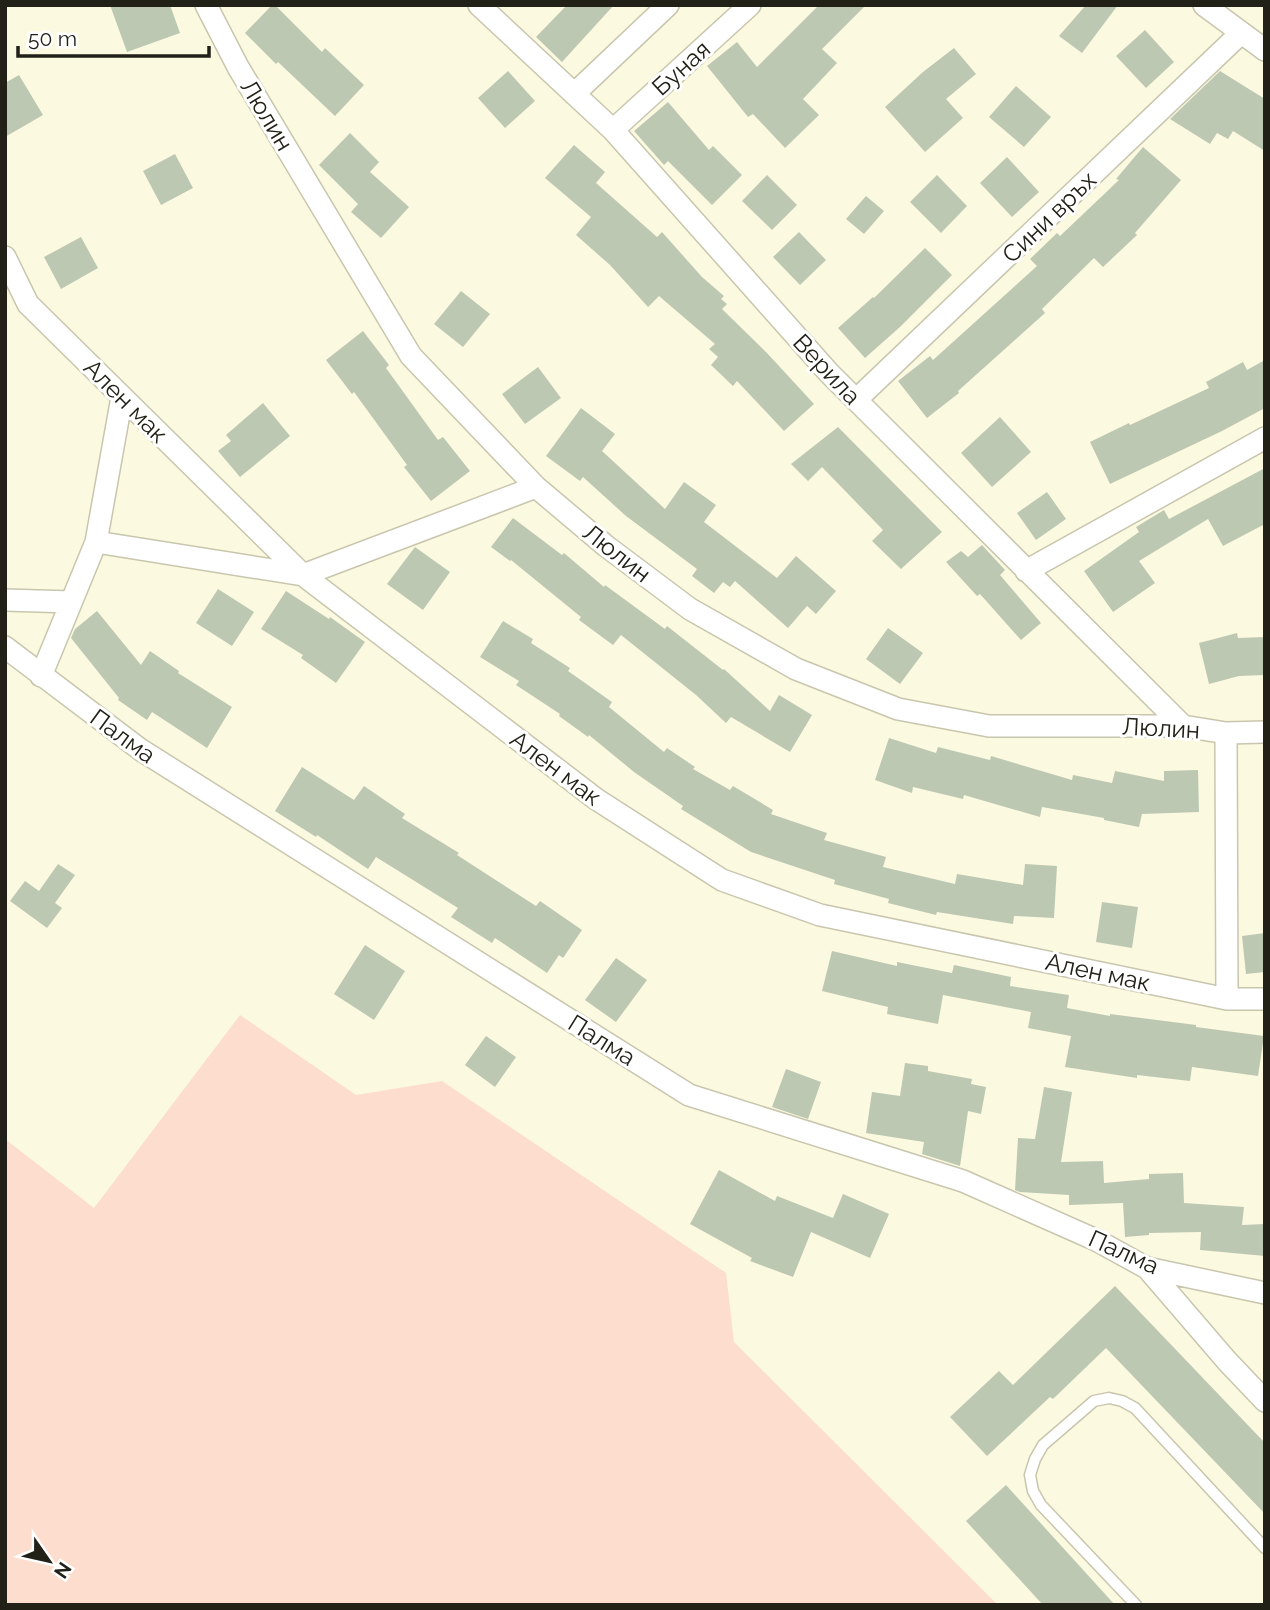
<svg xmlns="http://www.w3.org/2000/svg" width="1270" height="1610" viewBox="0 0 1270 1610" font-family="Raleway,sans-serif">
<rect width="100%" height="100%" fill="#fcf9e1"/>
<!-- green -->
<path fill="#fcddce" d="M 240,1015 L 356,1095 L 442,1081 L 726,1273 L 734,1342 L 998,1605 L 5,1605 L 5,1139 L 94,1208 Z"/>
<!-- building -->
<path fill="#bdc8b2" d="M 110,5 L 170,5 L 180,33 L 127,52 Z
M 272,5 L 275,5 L 322,52 L 325,48 L 364,85 L 335,116 L 278,62 L 276,64 L 245,33 Z
M 567,5 L 614,5 L 562,62 L 536,37 Z
M 819,5 L 866,5 L 822,49 L 837,63 L 803,99 L 819,115 L 785,148 L 753,114 L 748,117 L 707,66 L 737,42 L 757,67 Z
M 1086,5 L 1118,5 L 1082,53 L 1059,36 Z
M 1145,30 L 1174,62 L 1146,88 L 1116,56 Z
M 954,48 L 976,74 L 946,99 L 963,118 L 925,152 L 885,107 L 923,72 Z
M 508,71 L 535,101 L 505,128 L 478,98 Z
M 1220,71 L 1265,99 L 1265,151 L 1233,131 L 1228,139 L 1217,133 L 1210,144 L 1170,119 Z
M 19,75 L 43,115 L 5,137 L 5,83 Z
M 1016,86 L 1051,117 L 1024,147 L 989,117 Z
M 668,102 L 709,150 L 713,146 L 742,175 L 712,205 L 668,161 L 664,165 L 634,131 Z
M 350,133 L 379,162 L 370,172 L 409,207 L 381,238 L 351,212 L 358,204 L 319,165 Z
M 574,145 L 605,172 L 596,183 L 657,237 L 662,232 L 702,277 L 724,296 L 721,299 L 727,304 L 722,309 L 767,353 L 814,404 L 784,431 L 737,381 L 733,386 L 711,365 L 718,357 L 709,349 L 715,344 L 659,296 L 648,307 L 610,265 L 576,235 L 591,217 L 545,178 Z
M 1143,147 L 1181,180 L 1135,233 L 1137,235 L 1103,267 L 1094,258 L 1042,309 L 1045,313 L 958,391 L 959,393 L 927,418 L 898,381 L 930,356 L 933,360 L 1037,266 L 1030,259 L 1057,233 L 1060,236 L 1119,180 L 1116,179 Z
M 175,154 L 193,188 L 161,205 L 143,171 Z
M 1007,157 L 1039,192 L 1012,217 L 980,183 Z
M 767,175 L 797,205 L 772,230 L 742,201 Z
M 937,175 L 967,206 L 941,233 L 910,202 Z
M 866,196 L 884,211 L 864,234 L 846,219 Z
M 799,232 L 826,260 L 800,285 L 773,257 Z
M 81,237 L 98,268 L 61,289 L 44,257 Z
M 925,248 L 952,275 L 900,327 L 865,358 L 838,328 L 873,297 L 874,298 Z
M 461,291 L 490,314 L 463,347 L 434,324 Z
M 363,331 L 389,365 L 386,368 L 438,440 L 443,437 L 470,471 L 431,501 L 404,467 L 407,465 L 354,392 L 352,394 L 326,360 Z
M 1265,360 L 1265,408 L 1222,431 L 1110,484 L 1090,442 L 1129,423 L 1130,425 L 1209,388 L 1206,382 L 1243,362 L 1247,370 Z
M 538,367 L 561,398 L 525,424 L 502,394 Z
M 263,403 L 290,436 L 240,477 L 218,451 L 231,441 L 226,435 Z
M 581,408 L 615,434 L 602,451 L 665,509 L 684,482 L 716,505 L 704,522 L 777,578 L 796,556 L 836,591 L 816,614 L 807,606 L 788,628 L 735,581 L 730,587 L 723,582 L 714,593 L 692,576 L 697,569 L 626,516 L 583,477 L 580,481 L 546,456 Z
M 1000,417 L 1031,452 L 992,487 L 961,453 Z
M 838,427 L 942,532 L 901,569 L 872,541 L 883,530 L 822,467 L 808,481 L 791,464 Z
M 1265,468 L 1265,524 L 1223,546 L 1208,519 L 1139,561 L 1155,583 L 1113,612 L 1084,571 L 1139,532 L 1136,527 L 1164,510 L 1169,519 Z
M 1047,492 L 1066,519 L 1036,540 L 1017,513 Z
M 513,518 L 562,555 L 564,553 L 604,587 L 605,585 L 665,629 L 667,626 L 723,670 L 724,669 L 770,711 L 779,695 L 812,715 L 790,752 L 731,717 L 726,723 L 696,695 L 621,635 L 613,645 L 579,620 L 581,617 L 511,560 L 510,561 L 491,547 Z
M 982,545 L 1005,570 L 1000,575 L 1041,623 L 1021,640 L 980,594 L 977,596 L 946,562 L 961,551 L 968,557 Z
M 415,547 L 450,572 L 423,610 L 387,584 Z
M 218,589 L 254,612 L 232,646 L 196,623 Z
M 286,591 L 329,619 L 330,617 L 365,642 L 336,683 L 301,658 L 303,655 L 261,629 Z
M 97,611 L 141,665 L 150,651 L 179,671 L 178,673 L 232,707 L 207,748 L 152,712 L 147,720 L 118,700 L 119,698 L 71,638 L 75,629 Z
M 503,621 L 533,639 L 531,643 L 570,668 L 568,671 L 612,702 L 609,707 L 664,752 L 667,748 L 695,767 L 693,769 L 730,790 L 733,786 L 773,810 L 771,814 L 827,833 L 824,840 L 886,857 L 883,867 L 955,884 L 957,874 L 1023,885 L 1025,864 L 1057,866 L 1054,918 L 1014,916 L 1013,924 L 937,912 L 936,915 L 888,903 L 889,899 L 834,884 L 835,880 L 751,852 L 681,809 L 683,806 L 634,772 L 589,735 L 588,737 L 559,716 L 560,714 L 516,685 L 519,681 L 480,657 Z
M 888,628 L 923,653 L 900,684 L 866,659 Z
M 1237,633 L 1238,638 L 1265,637 L 1265,675 L 1239,676 L 1209,684 L 1199,643 Z
M 889,738 L 936,753 L 938,747 L 990,760 L 991,756 L 1072,780 L 1073,775 L 1112,783 L 1115,771 L 1164,781 L 1164,771 L 1198,770 L 1199,812 L 1142,814 L 1139,827 L 1104,820 L 1104,818 L 1042,807 L 1040,817 L 964,795 L 963,799 L 913,787 L 912,793 L 875,780 Z
M 302,767 L 354,800 L 364,786 L 405,814 L 402,818 L 459,853 L 457,855 L 536,906 L 540,901 L 582,930 L 563,958 L 559,955 L 547,973 L 495,938 L 492,943 L 451,917 L 458,908 L 376,857 L 368,869 L 317,835 L 316,837 L 275,811 Z
M 58,864 L 75,875 L 55,903 L 62,908 L 47,928 L 10,901 L 25,881 L 39,891 Z
M 1102,902 L 1138,907 L 1132,948 L 1096,942 Z
M 1265,933 L 1265,972 L 1246,974 L 1242,936 Z
M 365,945 L 405,971 L 374,1020 L 334,994 Z
M 832,951 L 897,966 L 897,962 L 952,973 L 954,965 L 1011,977 L 1010,986 L 1069,995 L 1067,1008 L 1110,1016 L 1110,1014 L 1196,1025 L 1196,1027 L 1264,1036 L 1258,1076 L 1192,1067 L 1190,1081 L 1137,1075 L 1137,1078 L 1065,1067 L 1071,1036 L 1028,1028 L 1031,1012 L 943,995 L 938,1024 L 887,1014 L 888,1007 L 822,991 Z
M 616,958 L 647,980 L 616,1022 L 585,1000 Z
M 486,1036 L 516,1057 L 495,1087 L 465,1065 Z
M 905,1063 L 928,1066 L 928,1071 L 972,1079 L 971,1084 L 986,1087 L 981,1114 L 968,1111 L 960,1166 L 922,1154 L 924,1142 L 866,1133 L 872,1092 L 900,1096 Z
M 786,1069 L 821,1082 L 808,1119 L 772,1107 Z
M 1044,1087 L 1072,1092 L 1061,1162 L 1103,1161 L 1104,1183 L 1149,1179 L 1149,1174 L 1183,1173 L 1184,1203 L 1244,1207 L 1242,1225 L 1265,1224 L 1265,1256 L 1200,1250 L 1201,1232 L 1149,1233 L 1149,1235 L 1125,1237 L 1123,1203 L 1069,1205 L 1069,1195 L 1020,1192 L 1015,1190 L 1018,1138 L 1035,1139 Z
M 719,1170 L 775,1201 L 777,1196 L 833,1218 L 843,1194 L 889,1214 L 870,1258 L 811,1232 L 793,1277 L 750,1261 L 752,1258 L 690,1224 Z
M 1115,1286 L 1265,1443 L 1265,1514 L 1106,1348 L 1053,1399 L 1050,1397 L 987,1456 L 950,1417 L 999,1371 L 1013,1385 Z
M 1006,1485 L 1115,1605 L 1043,1605 L 966,1521 Z"/>
<g fill="none" stroke-linecap="round" stroke-linejoin="round">
<defs>
<path id="lane" d="M 1136,1605 L 1041,1505 L 1033,1491 L 1030,1475 L 1035,1459 L 1043,1445 L 1094,1401 L 1109,1398 L 1122,1401 L 1135,1408 L 1265,1548"/>
<path id="street" d="M 206,5 L 238,67 L 411,356 L 536,487 L 606,546 L 690,609 L 796,669 L 898,709 L 989,726 L 1183,726 L 1226,733 L 1265,732
M 479,5 L 613,130 L 829,373 L 1183,726
M 1204,5 L 1265,50
M 574,94 L 668,5
M 613,130 L 750,5
M 5,257 L 28,304 L 303,575 L 596,799 L 722,880 L 820,915 L 1227,999 L 1265,999
M 856,400 L 1241,33
M 96,542 L 303,575 L 536,487
M 1026,571 L 1265,438
M 5,600 L 71,602
M 5,647 L 141,750 L 689,1095 L 963,1181 L 1096,1240 L 1147,1268 L 1265,1293
M 41,676 L 96,542 L 122,397
M 1226,733 L 1227,999
M 1147,1268 L 1227,1361 L 1265,1401"/>
</defs>
<!-- lane casing -->
<use href="#lane" stroke="#c9c6ae" stroke-width="13"/>
<!-- street casing -->
<use href="#street" stroke="#c9c6ae" stroke-width="24"/>
<!-- lane -->
<use href="#lane" stroke="#fff" stroke-width="10"/>
<!-- street -->
<use href="#street" stroke="#fff" stroke-width="21"/>
</g>
<g text-anchor="middle" dominant-baseline="central" stroke-width="6" stroke-linejoin="round" paint-order="stroke">
<!-- street labels -->
<g font-size="24" fill="#222118" stroke="#fff">
<text transform="translate(681 68) rotate(-42)">Буная</text>
<text transform="translate(267 115) rotate(59)">Люлин</text>
<text transform="translate(1049 217) rotate(-44)">Сини връх</text>
<text transform="translate(827 369) rotate(47)">Верила</text>
<text transform="translate(126 401) rotate(45)">Ален мак</text>
<text transform="translate(617 553) rotate(38)">Люлин</text>
<text transform="translate(1161 728) rotate(3)">Люлин</text>
<text transform="translate(123 736) rotate(36)">Палма</text>
<text transform="translate(556 768) rotate(37)">Ален мак</text>
<text transform="translate(1098 972) rotate(12)">Ален мак</text>
<text transform="translate(602 1040) rotate(32)">Палма</text>
<text transform="translate(1124 1252) rotate(24)">Палма</text>
</g>
</g>
<!-- border -->
<rect width="1270" height="1610" fill="none" stroke="#222118" stroke-width="14"/>
<!-- north arrow -->
<g transform="translate(49 1561) rotate(124)" stroke="#ffffff" stroke-width="5" paint-order="stroke">
<path d="M0-5L12 26L0 18L-12 26Z" fill="#222118"/>
<text y="-10" font-size="19" font-weight="bold" text-anchor="middle" fill="#222118">N</text>
</g>
<!-- scale -->
<path d="M18 46v10h191v-10" fill="none" stroke="#222118" stroke-width="3.5"/>
<text x="28" y="46" font-size="21" fill="#222118" stroke="#ffffff" stroke-width="5" paint-order="stroke">50 m</text>
</svg>
